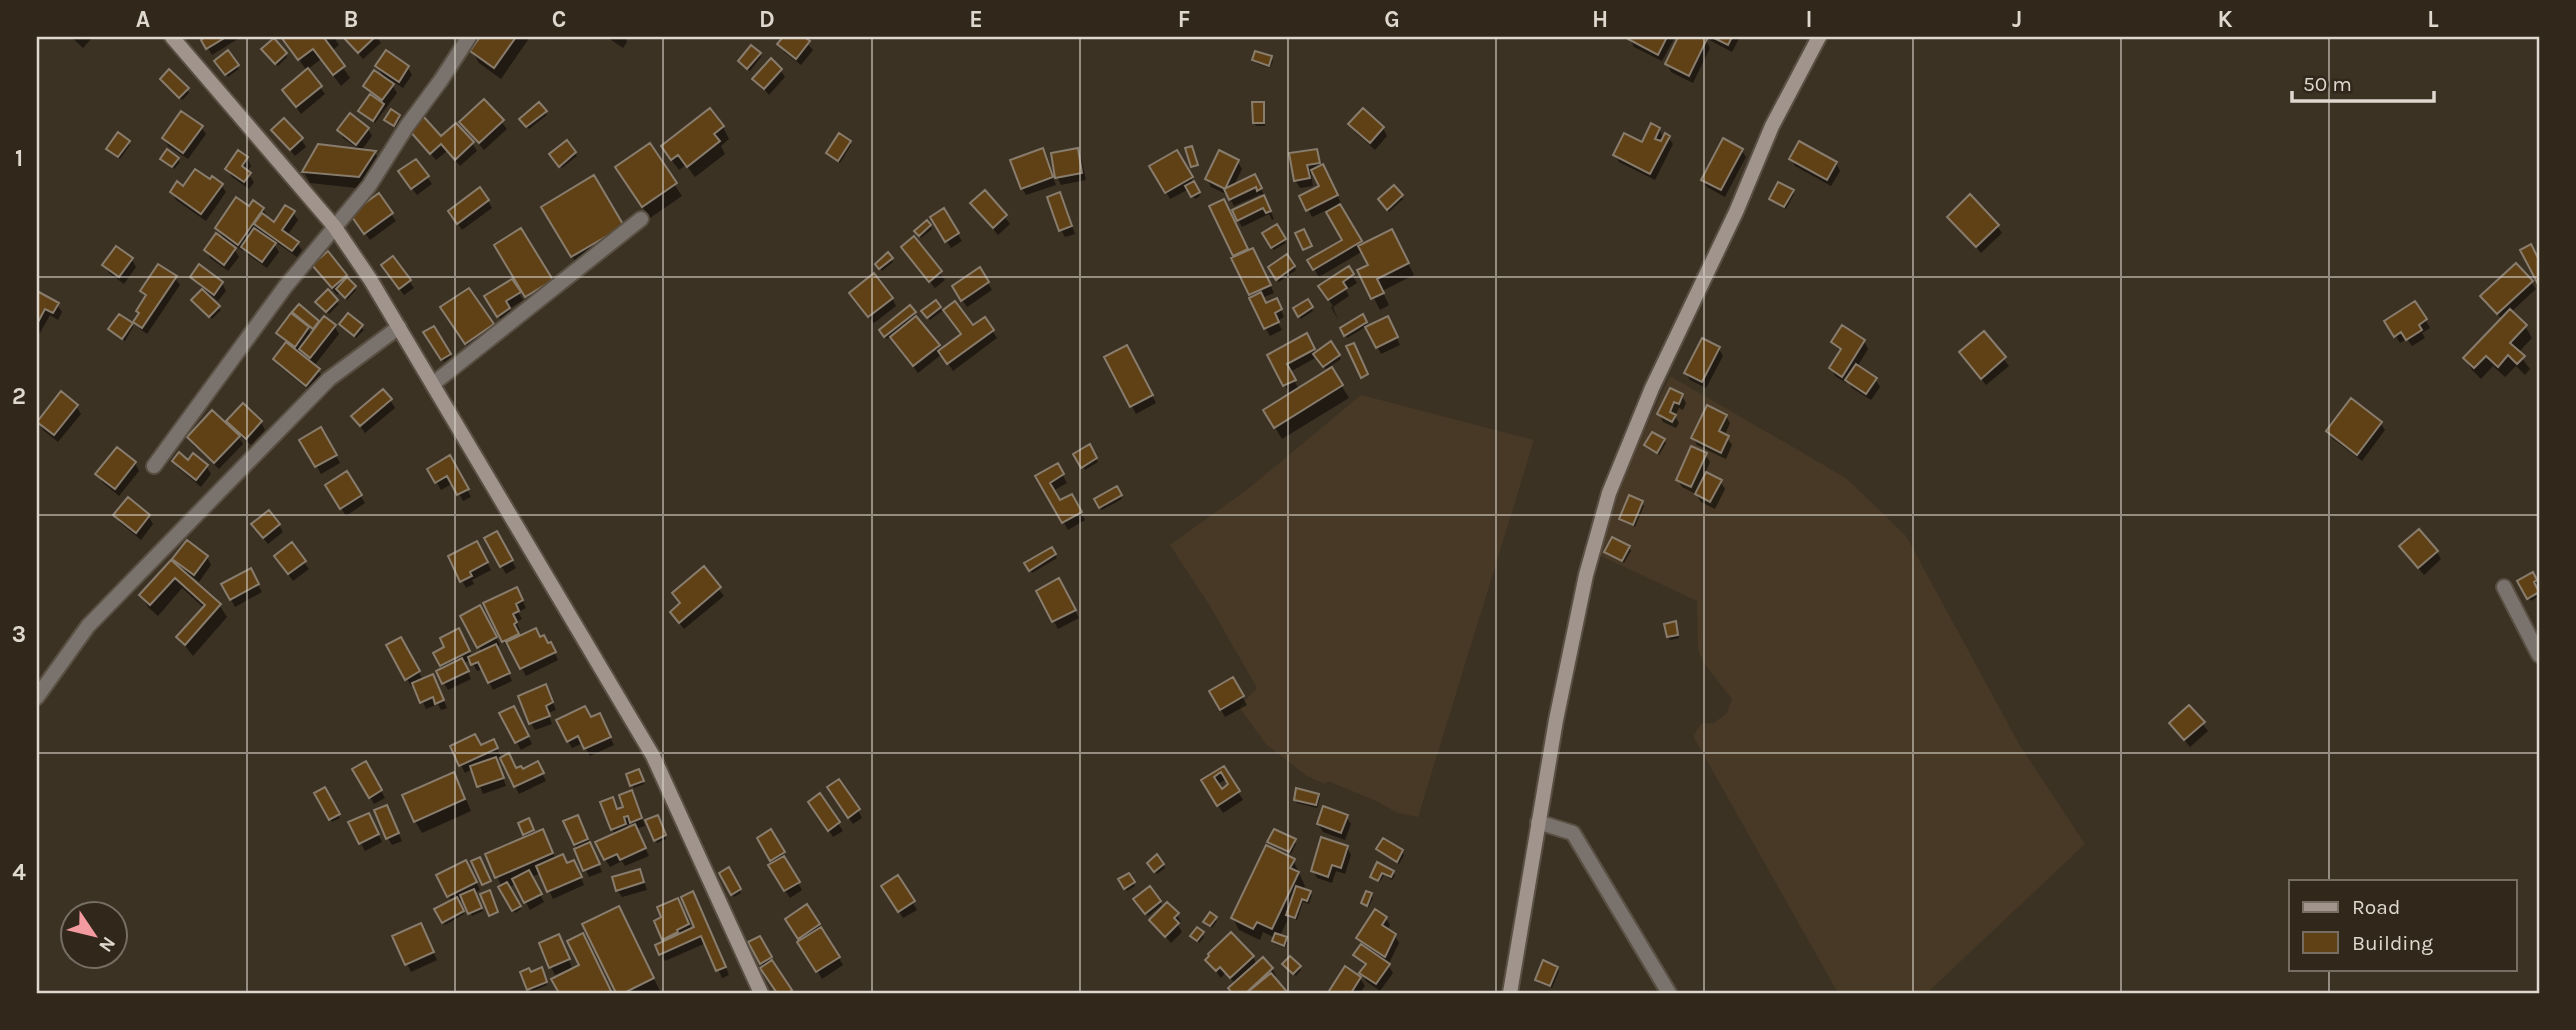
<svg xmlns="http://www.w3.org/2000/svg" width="2576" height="1030" viewBox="0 0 2576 1030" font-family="Karla,sans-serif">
<rect width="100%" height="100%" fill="#3c3224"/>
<!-- built -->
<path fill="#473925" d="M 1670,376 L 1846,478 L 1906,536 L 2019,744 L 2085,844 L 1927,993 L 1838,993 L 1693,736 L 1701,724 L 1714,723 L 1727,713 L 1732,699 L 1703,662 L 1698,649 L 1697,601 L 1599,555 L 1627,468 Z
M 1361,395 L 1534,440 L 1418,817 L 1398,813 L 1376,801 L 1328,781 L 1325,784 L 1307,776 L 1266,744 L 1239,707 L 1257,688 L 1210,606 L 1170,545 L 1248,489 Z"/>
<!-- shadow -->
<path fill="#0007" fill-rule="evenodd" d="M 71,37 L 93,37 L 83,48 Z
M 209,37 L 241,37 L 212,55 L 203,40 Z
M 283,37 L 334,37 L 339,45 L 332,51 L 350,78 L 341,86 L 321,59 L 307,70 L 325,94 L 301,114 L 284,90 L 307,71 Z
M 344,37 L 377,37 L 381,43 L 363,59 Z
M 482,37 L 530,37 L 501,79 L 479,63 L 472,51 Z
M 607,37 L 625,37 L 627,42 L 623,48 Z
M 785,37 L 801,37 L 813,50 L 801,65 L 784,52 L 780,44 Z
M 1631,37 L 1675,37 L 1662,61 L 1634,47 L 1630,39 Z
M 1679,37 L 1704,37 L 1710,48 L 1693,83 L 1671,72 L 1667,64 Z
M 1704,37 L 1740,37 L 1732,52 Z
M 228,53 L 239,69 L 228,77 L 218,64 Z
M 265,53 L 286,54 L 287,57 L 278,66 Z
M 760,54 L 761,57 L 750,71 L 740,61 Z
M 1271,58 L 1273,61 L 1270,68 L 1256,63 L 1254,60 Z
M 377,66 L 408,68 L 412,75 L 403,88 L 389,79 L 397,93 L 375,123 L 360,111 L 371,95 L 365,86 L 385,79 Z
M 780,70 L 785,77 L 769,95 L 755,79 Z
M 164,82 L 187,89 L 189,93 L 182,100 Z
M 484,101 L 507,129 L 484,150 L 461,123 Z
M 1263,104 L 1265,126 L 1256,126 L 1254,123 Z
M 545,112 L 547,115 L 529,129 L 523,122 Z
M 398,116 L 400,119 L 395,128 L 386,120 Z
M 1351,124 L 1383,128 L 1387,136 L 1375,150 L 1355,132 Z
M 201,127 L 206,134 L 188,159 L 168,146 L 164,138 Z
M 723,127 L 729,139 L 721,146 L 725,154 L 695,177 L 686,165 L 679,170 L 670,158 Z
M 368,129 L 372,136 L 361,151 L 343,138 L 339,130 Z
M 1659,129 L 1664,139 L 1668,137 L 1673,144 L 1655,180 L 1619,162 L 1615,155 L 1643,145 Z
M 273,130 L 301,139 L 306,147 L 295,156 Z
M 415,137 L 472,143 L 477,151 L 460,166 L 447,151 L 436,160 Z
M 128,142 L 130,145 L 120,159 L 108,149 Z
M 850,142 L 851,145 L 840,163 L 830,156 L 828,153 Z
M 566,143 L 577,156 L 562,168 L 553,158 Z
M 319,146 L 375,153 L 382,164 L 365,189 L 310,183 L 304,172 Z
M 649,146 L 682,196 L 650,218 L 624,179 Z
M 1077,150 L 1081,157 L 1086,180 L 1061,185 L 1057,177 Z
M 1741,150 L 1746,157 L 1725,197 L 1707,187 L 1703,180 Z
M 1316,151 L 1341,203 L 1338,205 L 1362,246 L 1398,243 L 1414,275 L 1382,291 L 1389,305 L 1380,310 L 1360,271 L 1370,266 L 1363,251 L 1319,277 L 1310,261 L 1344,241 L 1327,210 L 1312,217 L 1301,196 L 1321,187 L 1314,172 L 1311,173 L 1313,186 L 1300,188 L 1295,180 Z
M 1177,152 L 1200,196 L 1195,199 L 1189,189 L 1170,199 L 1152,166 Z
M 247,158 L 251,166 L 247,172 L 254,182 L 249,189 L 232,177 L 227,169 Z
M 1046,158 L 1056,185 L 1026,195 L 1022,188 Z
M 162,159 L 178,159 L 180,162 L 174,169 Z
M 1791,159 L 1836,163 L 1840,171 L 1831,186 L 1795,166 Z
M 1237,161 L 1242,169 L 1233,187 L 1259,184 L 1274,219 L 1272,220 L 1269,214 L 1242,227 L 1238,220 L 1263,197 L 1261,194 L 1234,206 L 1228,195 L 1211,187 L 1207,179 Z
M 427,177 L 432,184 L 417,195 L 405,179 Z
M 594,178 L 629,238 L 579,268 L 544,208 Z
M 211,182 L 221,185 L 226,192 L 206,221 L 176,200 L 172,192 Z
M 1394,188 L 1403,199 L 1389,212 L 1382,203 Z
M 1792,191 L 1794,194 L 1786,209 L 1771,199 Z
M 985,192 L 1010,224 L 998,235 L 972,203 Z
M 488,201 L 492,208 L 462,230 L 454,219 Z
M 1063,202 L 1075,234 L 1065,237 L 1061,230 Z
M 1212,207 L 1228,209 L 1248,252 L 1257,258 L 1274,293 L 1262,298 L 1266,305 L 1280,308 L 1284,317 L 1277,321 L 1282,330 L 1270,336 L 1266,329 Z
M 249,208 L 263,209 L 267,216 L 266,218 L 274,224 L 293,213 L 298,220 L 287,236 L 297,243 L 302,250 L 297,257 L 271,239 L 279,252 L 267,268 L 247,254 L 244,249 L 243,251 L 231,243 L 239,257 L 228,271 L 210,258 L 206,250 L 225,241 L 217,228 Z
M 943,211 L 962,241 L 951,248 L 932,218 Z
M 391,214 L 396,221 L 370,240 L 357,222 Z
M 1949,217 L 1997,226 L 2002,233 L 1981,253 Z
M 926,222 L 932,229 L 921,238 L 916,231 Z
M 1276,227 L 1286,243 L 1274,250 L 1264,234 Z
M 521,231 L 558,292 L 533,307 L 496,246 Z
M 913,239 L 945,280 L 935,288 L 907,255 Z
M 888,255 L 893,262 L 882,271 L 879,267 Z
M 1287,256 L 1296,270 L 1279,282 L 1270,268 Z
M 132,260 L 136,267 L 124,284 L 109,273 L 104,265 Z
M 314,265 L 346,276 L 356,290 L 347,300 L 340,292 L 337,295 Z
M 1348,268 L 1357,283 L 1346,290 L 1349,296 L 1333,307 L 1338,320 L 1331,307 L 1333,306 L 1320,287 Z
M 387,272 L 409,281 L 414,288 L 404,295 Z
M 192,277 L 222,283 L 226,291 L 218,301 L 206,292 L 205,294 L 221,310 L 212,319 L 194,300 L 203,290 Z
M 175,278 L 180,285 L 147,334 L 140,329 L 135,322 L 140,315 L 138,311 L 146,298 L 142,291 Z
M 512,281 L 523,300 L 509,309 L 513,317 L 503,323 L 487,297 Z
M 2531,282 L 2536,289 L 2511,312 L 2525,326 L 2532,338 L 2518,353 L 2530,369 L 2525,375 L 2516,366 L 2505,377 L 2493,366 L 2481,379 L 2472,370 L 2465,359 L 2502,320 L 2483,296 Z
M 988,283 L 992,290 L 967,307 L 954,287 Z
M 328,292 L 339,304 L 329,314 L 319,305 Z
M 37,293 L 57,305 L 62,312 L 58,320 L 50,315 L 40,333 L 37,331 Z
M 892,298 L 896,306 L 874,323 L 856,301 Z
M 1308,301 L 1313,311 L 1301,319 L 1295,309 Z
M 936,302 L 942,311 L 930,320 L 924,312 Z
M 2415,303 L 2430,328 L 2422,333 L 2425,338 L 2412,346 L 2407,339 L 2400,343 L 2386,321 Z
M 294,312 L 318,322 L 320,325 L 335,327 L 339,334 L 314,366 L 323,377 L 311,392 L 279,366 L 275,359 L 287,344 L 278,333 L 300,322 ZM 305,323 L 315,331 L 312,335 Z
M 914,313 L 941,351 L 984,319 L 997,338 L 953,371 L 942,354 L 918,373 L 891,336 L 887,339 L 883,334 Z
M 348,315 L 364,330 L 356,338 L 343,327 Z
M 447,315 L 492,325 L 496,332 L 470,350 Z
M 1362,317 L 1368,327 L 1391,326 L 1400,345 L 1381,354 L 1367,326 L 1347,338 L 1342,329 Z
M 132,324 L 133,327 L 125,341 L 110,329 Z
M 433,328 L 451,357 L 444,362 L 426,333 Z
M 1984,334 L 2009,366 L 1986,385 L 1961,353 Z
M 1306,336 L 1316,354 L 1330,344 L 1341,359 L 1326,369 L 1317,357 L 1290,372 L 1299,390 L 1332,370 L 1349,398 L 1282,439 L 1265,411 L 1290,395 L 1269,356 Z
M 1864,341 L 1868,349 L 1857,367 L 1875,379 L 1880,387 L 1871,400 L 1852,388 L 1848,381 L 1846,383 L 1835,376 L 1831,368 L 1841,352 L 1833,343 Z
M 1126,347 L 1156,403 L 1136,414 L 1107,358 Z
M 1719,349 L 1723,356 L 1706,388 L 1690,380 L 1686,373 Z
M 1671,390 L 1682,396 L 1686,403 L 1683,410 L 1679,408 L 1675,416 L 1679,423 L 1676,428 L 1663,422 L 1659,414 Z
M 390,400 L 395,408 L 365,433 L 353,416 Z
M 76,406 L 81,414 L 58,442 L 43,430 L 39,422 Z
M 243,406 L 261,422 L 265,430 L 251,445 L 236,433 L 243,444 L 219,469 L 193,445 L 189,437 L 235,432 L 229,421 Z
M 1726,416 L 1730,423 L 1725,435 L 1732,445 L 1726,459 L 1697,445 L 1693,438 Z
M 2380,423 L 2385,430 L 2362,461 L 2333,439 L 2328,431 Z
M 321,429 L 340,463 L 321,474 L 302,440 Z
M 1664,440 L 1666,443 L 1659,455 L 1646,445 Z
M 1089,447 L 1098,462 L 1085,470 L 1076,455 Z
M 117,450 L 135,463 L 139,471 L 119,496 L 102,482 L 98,474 Z
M 1705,454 L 1710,462 L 1705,473 L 1720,481 L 1725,489 L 1715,509 L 1701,502 L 1696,494 L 1682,487 L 1678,480 Z
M 193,456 L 207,467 L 211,474 L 201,487 L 178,468 L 174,461 L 189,462 Z
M 449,457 L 471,497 L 463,501 L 453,483 L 441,490 L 429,469 Z
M 1057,465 L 1067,483 L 1053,491 L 1059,502 L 1071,496 L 1085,520 L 1068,530 L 1038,476 Z
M 346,473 L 365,503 L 346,516 L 327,485 Z
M 1116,489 L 1122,499 L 1102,510 L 1096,499 Z
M 128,499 L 149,517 L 153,524 L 141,540 L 120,523 L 115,515 Z
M 1642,503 L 1644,506 L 1635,527 L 1623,522 L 1621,518 Z
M 279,525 L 283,532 L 268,544 L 258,532 Z
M 496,533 L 516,568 L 506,574 L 486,539 Z
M 477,543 L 491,570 L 472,580 L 474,584 L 466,588 L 462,581 Z
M 1629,547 L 1631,551 L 1624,563 L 1606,552 Z
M 2401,547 L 2437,552 L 2441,559 L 2424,575 Z
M 1051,549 L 1057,558 L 1032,573 L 1027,564 Z
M 207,557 L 211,565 L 199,582 L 190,575 L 188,578 L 220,606 L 227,617 L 193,656 L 178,637 L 204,608 L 182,588 L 158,616 L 148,607 L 141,595 L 180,569 L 174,559 Z
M 304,562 L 309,569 L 293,581 L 281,564 Z
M 704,569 L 724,596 L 684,629 L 677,620 L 682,605 Z
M 250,570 L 262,592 L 235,607 L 223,584 Z
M 2532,574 L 2537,584 L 2534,585 L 2539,596 L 2531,601 L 2520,581 Z
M 1058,580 L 1079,618 L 1058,629 L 1038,592 Z
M 520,596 L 526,608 L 518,612 L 522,619 L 516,622 L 520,630 L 517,632 L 520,638 L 540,639 L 548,645 L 550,644 L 558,660 L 526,676 L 511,647 L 508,649 L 503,641 L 485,604 Z
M 480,607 L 500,645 L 496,647 L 512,681 L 493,690 L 483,669 L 477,671 L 471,660 L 464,663 L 471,679 L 448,690 L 444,683 L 443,669 L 436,654 L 463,638 L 472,657 L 482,652 L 462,617 Z
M 1677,626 L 1679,638 L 1670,640 L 1668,637 Z
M 400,639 L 423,680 L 437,684 L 447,708 L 441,710 L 438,704 L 426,709 L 415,684 L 411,686 L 389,646 Z
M 1232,680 L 1247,705 L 1225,717 L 1211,692 Z
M 549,694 L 556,710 L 548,713 L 552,724 L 535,730 L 531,723 Z
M 2189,707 L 2208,731 L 2190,747 L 2171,723 Z
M 501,714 L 517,715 L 532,744 L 521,750 Z
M 591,719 L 603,723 L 614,745 L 590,756 L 583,743 L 572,748 L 568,741 Z
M 493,741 L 502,759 L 516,770 L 522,771 L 537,763 L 546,781 L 519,794 L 501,757 L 496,759 L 506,786 L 483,794 L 473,769 L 465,773 L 452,747 L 481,747 Z
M 366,763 L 385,798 L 374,804 L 355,770 Z
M 1223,768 L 1243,800 L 1223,813 L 1203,781 ZM 1226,779 L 1230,785 L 1221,791 L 1217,785 Z
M 640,774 L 644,784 L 634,788 L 628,775 Z
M 460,786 L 471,811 L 422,833 L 415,821 Z
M 325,790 L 340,818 L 332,822 L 317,794 Z
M 833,795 L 858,810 L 862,818 L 853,824 Z
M 1318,795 L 1320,798 L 1317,808 L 1297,803 L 1295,799 Z
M 820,796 L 843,831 L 833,837 L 814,809 Z
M 612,799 L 618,810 L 635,800 L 645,826 L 636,829 L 649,856 L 625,866 L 622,861 L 610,867 L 605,859 L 615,835 L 612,829 ZM 632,823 L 634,826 L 628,829 L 627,825 Z
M 390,814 L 402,841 L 392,845 L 388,838 Z
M 1346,817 L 1351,824 L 1345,840 L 1323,832 L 1318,824 Z
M 528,820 L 535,834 L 542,831 L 556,859 L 577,869 L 584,885 L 553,899 L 541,873 L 531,877 L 544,902 L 530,910 L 516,884 L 508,887 L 521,909 L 515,913 L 501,888 L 502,887 L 487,855 L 527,838 L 524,834 Z
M 659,820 L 666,839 L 657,843 L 655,840 Z
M 372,822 L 382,842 L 365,851 L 361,843 Z
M 565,822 L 581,824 L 602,872 L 589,877 Z
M 770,832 L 802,890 L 790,898 L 770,866 L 774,864 L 759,839 Z
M 1294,841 L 1296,844 L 1291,854 L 1271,845 L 1269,842 Z
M 1347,847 L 1351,855 L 1345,874 L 1336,871 L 1332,883 L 1317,878 L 1313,871 Z
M 1378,849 L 1402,852 L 1404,855 L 1399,864 Z
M 1157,857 L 1165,868 L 1157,874 L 1151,866 Z
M 1293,860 L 1305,886 L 1303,890 L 1312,895 L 1309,904 L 1303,902 L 1297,920 L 1289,917 L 1280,936 L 1288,942 L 1285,948 L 1275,944 L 1275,938 L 1263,932 L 1260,940 L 1239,930 L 1233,918 Z
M 1378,865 L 1393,872 L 1395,875 L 1392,880 L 1384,875 L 1379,883 L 1374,880 L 1372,877 Z
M 470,869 L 480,890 L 475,893 L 483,911 L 472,916 L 464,899 L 458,902 L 464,914 L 445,925 L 437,910 L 452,902 L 438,875 Z
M 728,870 L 741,893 L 734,897 L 721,874 Z
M 640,871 L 647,890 L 622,897 L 617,890 Z
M 1128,875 L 1135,886 L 1127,891 L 1121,880 Z
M 898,877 L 917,910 L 903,918 L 883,886 Z
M 1371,895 L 1373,898 L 1368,908 L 1363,903 Z
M 697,901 L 729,975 L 722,978 L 706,943 L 665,961 L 661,954 L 666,942 L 656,922 L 682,908 L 692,930 L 697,928 Z
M 1137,902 L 1160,902 L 1162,905 L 1148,916 Z
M 1177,915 L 1181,922 L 1178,925 L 1182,932 L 1171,943 L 1151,920 Z
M 1215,918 L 1217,921 L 1212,928 L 1205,922 Z
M 1386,918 L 1390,925 L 1387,931 L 1395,936 L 1399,943 L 1388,965 L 1393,973 L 1380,991 L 1366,981 L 1361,973 L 1366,967 L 1355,955 L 1362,945 L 1358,938 Z
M 625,920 L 660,991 L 654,993 L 618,993 L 584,925 Z
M 819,925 L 843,965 L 822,979 L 791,927 Z
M 424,933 L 437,960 L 411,972 L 394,937 Z
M 1202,934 L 1204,937 L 1199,943 L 1192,936 Z
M 759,938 L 771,962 L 792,993 L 778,993 L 767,976 L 764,967 L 750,943 Z
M 562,944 L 573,970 L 581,966 L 589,947 L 611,993 L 560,993 L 554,979 L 568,972 L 567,970 L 555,975 L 551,967 Z
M 1253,957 L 1257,965 L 1272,969 L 1276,976 L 1273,978 L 1286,993 L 1233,993 L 1230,989 L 1236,984 L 1225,973 L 1221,978 L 1207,960 Z
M 1286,967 L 1299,967 L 1301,970 L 1296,976 Z
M 1557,968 L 1559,971 L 1552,988 L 1539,983 L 1537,980 Z
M 543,973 L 547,985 L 531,992 L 530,974 Z
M 1360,978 L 1365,986 L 1360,993 L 1332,993 L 1331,991 Z"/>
<!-- building -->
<path fill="#604116" stroke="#887c6d" stroke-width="2" fill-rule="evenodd" d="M 205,37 L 226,37 L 206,49 L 201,40 Z
M 281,37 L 329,37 L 325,39 L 345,66 L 333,75 L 313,49 L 298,60 Z
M 343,37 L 375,37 L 358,53 Z
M 480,37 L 516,37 L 494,68 L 470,51 Z
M 783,37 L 804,37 L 810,41 L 796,59 L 777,44 Z
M 1629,37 L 1667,37 L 1658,55 L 1628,39 Z
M 1678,37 L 1702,37 L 1707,39 L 1689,76 L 1665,64 Z
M 1712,37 L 1732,37 L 1728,45 Z
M 274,38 L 287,53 L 275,64 L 261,49 Z
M 751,45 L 761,53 L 747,69 L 738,61 Z
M 228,50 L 239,65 L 225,75 L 214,61 Z
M 386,50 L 409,66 L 399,82 L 375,66 Z
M 1255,51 L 1272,56 L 1269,66 L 1252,60 Z
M 771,58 L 782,69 L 764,89 L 752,79 Z
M 308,68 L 322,86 L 296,107 L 282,90 Z
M 169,69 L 189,88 L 179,98 L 160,79 Z
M 374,70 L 394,84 L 382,100 L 363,86 Z
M 370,94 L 384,104 L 373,121 L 358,111 Z
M 484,99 L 504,120 L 479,143 L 459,122 Z
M 539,102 L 547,111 L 526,127 L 519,119 Z
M 1252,102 L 1264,102 L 1264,123 L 1253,123 Z
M 710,108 L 724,126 L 714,134 L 720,141 L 687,167 L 678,155 L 671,160 L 661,146 Z
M 1363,108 L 1384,127 L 1370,143 L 1348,124 Z
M 391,109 L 400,115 L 394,126 L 384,120 Z
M 181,111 L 203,126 L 183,153 L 162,138 Z
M 350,113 L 369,128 L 356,145 L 337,130 Z
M 423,116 L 441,136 L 456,123 L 474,142 L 455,160 L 441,144 L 430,154 L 408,129 Z
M 284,118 L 303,138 L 290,150 L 271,130 Z
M 1651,123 L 1660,128 L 1655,139 L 1661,141 L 1665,133 L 1670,136 L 1650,174 L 1613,155 L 1624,133 L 1642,142 Z
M 118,132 L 130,141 L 118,157 L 106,149 Z
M 839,133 L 851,141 L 838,161 L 826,153 Z
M 1723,138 L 1743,149 L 1721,190 L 1701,180 Z
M 567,140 L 576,152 L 559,167 L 549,154 Z
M 1799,141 L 1837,162 L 1827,180 L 1789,159 Z
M 650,143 L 677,183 L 642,207 L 615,167 Z
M 318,144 L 376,151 L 359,177 L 302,172 Z
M 1192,146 L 1198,165 L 1191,167 L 1185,148 Z
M 1043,148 L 1053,177 L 1021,189 L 1010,160 Z
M 1078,148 L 1082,173 L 1055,178 L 1051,153 Z
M 167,149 L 179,158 L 172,167 L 160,159 Z
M 1317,149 L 1320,163 L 1307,165 L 1310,178 L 1294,181 L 1289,153 Z
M 238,150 L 248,157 L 242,166 L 251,173 L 244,182 L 225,169 Z
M 1177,150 L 1193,177 L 1165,193 L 1149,166 Z
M 1219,150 L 1239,160 L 1225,189 L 1205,179 Z
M 416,159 L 429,176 L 411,189 L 398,171 Z
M 1323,164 L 1338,195 L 1306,211 L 1299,196 L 1319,186 L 1311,170 Z
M 195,169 L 210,179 L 212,176 L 223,184 L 201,214 L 170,192 L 177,181 L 183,186 Z
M 1255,174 L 1262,188 L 1257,191 L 1256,187 L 1229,200 L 1224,189 Z
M 594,175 L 624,226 L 571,257 L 541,207 Z
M 1194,181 L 1200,192 L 1191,197 L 1185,186 Z
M 1778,182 L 1794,190 L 1784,207 L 1769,199 Z
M 1394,185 L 1403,195 L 1387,210 L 1378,199 Z
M 480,187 L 489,200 L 457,224 L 448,211 Z
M 985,190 L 1007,215 L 993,228 L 970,203 Z
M 1060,192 L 1072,226 L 1059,231 L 1047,197 Z
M 379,193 L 393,213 L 364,234 L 350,214 Z
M 1970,194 L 1999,225 L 1976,247 L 1947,217 Z
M 1264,195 L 1271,211 L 1266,213 L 1263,208 L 1237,221 L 1232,210 Z
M 236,197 L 249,206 L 253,200 L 264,208 L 238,245 L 215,228 Z
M 1224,199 L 1248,249 L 1233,256 L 1209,206 Z
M 1340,204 L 1362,241 L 1313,270 L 1307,260 L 1342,240 L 1326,212 Z
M 285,205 L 295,211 L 282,230 L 299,242 L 292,251 L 254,224 L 262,213 L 274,222 Z
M 944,208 L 959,233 L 945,242 L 930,217 Z
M 927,220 L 931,225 L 919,236 L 914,231 Z
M 1277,224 L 1286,239 L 1271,248 L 1262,233 Z
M 254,228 L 276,243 L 262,262 L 241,247 Z
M 521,228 L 553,280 L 525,297 L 494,245 Z
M 1304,229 L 1312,246 L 1303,250 L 1295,233 Z
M 1392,229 L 1409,263 L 1377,279 L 1384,293 L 1371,299 L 1357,270 L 1368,265 L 1358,246 Z
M 216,233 L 236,248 L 224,265 L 204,250 Z
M 914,236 L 942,271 L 929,282 L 901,247 Z
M 2531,244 L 2539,260 L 2539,286 L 2520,250 Z
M 116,246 L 133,258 L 119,277 L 102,265 Z
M 1253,248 L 1271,285 L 1249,295 L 1231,258 Z
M 328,251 L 347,275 L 332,288 L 312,265 Z
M 888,252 L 893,258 L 879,269 L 875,264 Z
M 1287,254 L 1295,266 L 1276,280 L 1268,267 Z
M 393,256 L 411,280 L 399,289 L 381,265 Z
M 2516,263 L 2533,281 L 2497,314 L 2480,296 Z
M 158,264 L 177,276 L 142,328 L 133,322 L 139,313 L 136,311 L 146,295 L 140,291 Z
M 199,264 L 223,282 L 214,295 L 190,277 Z
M 1349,266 L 1354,274 L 1343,282 L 1347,288 L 1328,300 L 1318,286 Z
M 980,267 L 989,282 L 961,301 L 952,286 Z
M 874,273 L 893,298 L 868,317 L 849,293 Z
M 347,277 L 356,286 L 345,298 L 336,289 Z
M 512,279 L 521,292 L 506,301 L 510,308 L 497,317 L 484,296 Z
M 469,288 L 494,324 L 465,344 L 440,307 Z
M 202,289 L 220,306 L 209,317 L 191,300 Z
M 328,289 L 338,300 L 326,312 L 315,302 Z
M 37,291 L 59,303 L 53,313 L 45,309 L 37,324 Z
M 1261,292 L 1266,303 L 1277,298 L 1282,309 L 1275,313 L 1279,322 L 1264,329 L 1249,298 Z
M 1308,299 L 1313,307 L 1298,317 L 1293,308 Z
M 936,300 L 941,307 L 927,318 L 921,311 Z
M 955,301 L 973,325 L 985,317 L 994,330 L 947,364 L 938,351 L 961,334 L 943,310 Z
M 2415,301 L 2427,319 L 2419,325 L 2422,330 L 2406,340 L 2401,332 L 2394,337 L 2384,321 Z
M 299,304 L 319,321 L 313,329 L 292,312 Z
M 910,305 L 916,312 L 884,337 L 879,330 Z
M 2510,309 L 2527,325 L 2510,343 L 2525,356 L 2517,364 L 2508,355 L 2498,367 L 2486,356 L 2474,368 L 2463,358 Z
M 291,313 L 309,327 L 295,347 L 276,333 Z
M 348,313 L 363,325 L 354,336 L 339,324 Z
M 119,314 L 133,323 L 122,339 L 108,329 Z
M 1363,314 L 1367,322 L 1344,336 L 1340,328 Z
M 324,316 L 336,325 L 310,358 L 299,349 Z
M 916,316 L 940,345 L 913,366 L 890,337 Z
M 1388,316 L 1398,337 L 1376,348 L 1365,327 Z
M 1842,325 L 1865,340 L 1842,377 L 1829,368 L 1841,349 L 1831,342 Z
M 434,326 L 451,354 L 441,360 L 423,332 Z
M 1984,331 L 2006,357 L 1981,379 L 1959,352 Z
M 1307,333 L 1315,349 L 1287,364 L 1296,380 L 1283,386 L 1267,355 Z
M 1702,338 L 1720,347 L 1702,382 L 1684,373 Z
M 1331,341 L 1340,355 L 1323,367 L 1313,354 Z
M 286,342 L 320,369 L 306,386 L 273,359 Z
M 1354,343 L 1368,374 L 1361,378 L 1346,346 Z
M 1127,345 L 1153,395 L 1130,407 L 1104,357 Z
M 1856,364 L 1877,378 L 1866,394 L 1845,380 Z
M 1332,367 L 1343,385 L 1274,428 L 1263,410 Z
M 1670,388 L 1683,394 L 1679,404 L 1674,402 L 1670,412 L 1676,415 L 1672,422 L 1657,414 Z
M 383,389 L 392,399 L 360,426 L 351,416 Z
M 61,391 L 78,405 L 54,435 L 37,422 Z
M 2351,398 L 2382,422 L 2357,455 L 2326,431 Z
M 243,403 L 262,421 L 246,439 L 226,421 Z
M 1707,405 L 1727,415 L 1719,431 L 1729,436 L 1721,453 L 1691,438 Z
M 212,410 L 240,436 L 214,463 L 187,437 Z
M 321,427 L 337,455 L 315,467 L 299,440 Z
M 1652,432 L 1665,439 L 1657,453 L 1644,445 Z
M 1090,444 L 1097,458 L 1081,468 L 1073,454 Z
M 1691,446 L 1707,453 L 1691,487 L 1676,480 Z
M 117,447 L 136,462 L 115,489 L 95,474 Z
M 179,452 L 188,460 L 193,453 L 208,465 L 196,480 L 172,461 Z
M 450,455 L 469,489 L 457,495 L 447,476 L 435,483 L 427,469 Z
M 1058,463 L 1064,474 L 1050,483 L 1060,500 L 1072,494 L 1082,512 L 1062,523 L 1035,476 Z
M 347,471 L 362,495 L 340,509 L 325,485 Z
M 1706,472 L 1722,480 L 1710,502 L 1695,494 Z
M 1117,486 L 1122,495 L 1099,508 L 1094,499 Z
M 1629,495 L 1643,501 L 1633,525 L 1619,519 Z
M 128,497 L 150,515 L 136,533 L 113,515 Z
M 269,510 L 280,524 L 263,538 L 251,524 Z
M 2419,529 L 2438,551 L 2418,568 L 2399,546 Z
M 497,531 L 513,560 L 500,567 L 484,538 Z
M 1612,537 L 1630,546 L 1622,561 L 1604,552 Z
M 187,540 L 208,556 L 194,575 L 172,559 Z
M 477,541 L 488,562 L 470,572 L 472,576 L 460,582 L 448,556 Z
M 292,542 L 306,561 L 288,574 L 274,556 Z
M 1052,547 L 1056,554 L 1029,571 L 1024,563 Z
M 171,560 L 221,604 L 185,645 L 176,637 L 205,605 L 175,578 L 150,605 L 139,595 Z
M 704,566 L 721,587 L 679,623 L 670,612 L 680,603 L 672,593 Z
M 251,568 L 259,584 L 230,600 L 221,584 Z
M 2533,572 L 2537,580 L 2534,582 L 2539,592 L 2527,599 L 2517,581 Z
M 1059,578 L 1076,610 L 1052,622 L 1036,591 Z
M 517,587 L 523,600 L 516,604 L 519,611 L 513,614 L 517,622 L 514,624 L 519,634 L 502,642 L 483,603 Z
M 480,605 L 497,637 L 477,648 L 460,616 Z
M 1676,621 L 1678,635 L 1667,637 L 1664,624 Z
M 459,628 L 470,651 L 440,666 L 433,653 L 444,647 L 440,638 Z
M 536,628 L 540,637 L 544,635 L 548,643 L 551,642 L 556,652 L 520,669 L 506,642 Z
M 401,637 L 420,671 L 405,680 L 386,645 Z
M 496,644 L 510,673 L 488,683 L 478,662 L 471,665 L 468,657 Z
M 462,658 L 469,671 L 442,684 L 436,671 Z
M 433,674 L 444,700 L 435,704 L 433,697 L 420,703 L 412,683 Z
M 1233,677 L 1244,696 L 1220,710 L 1209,691 Z
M 546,684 L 553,702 L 546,706 L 550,716 L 529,724 L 518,696 Z
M 2189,705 L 2205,722 L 2184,740 L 2169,723 Z
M 514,706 L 529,736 L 515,743 L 499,713 Z
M 585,706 L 591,717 L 600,713 L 611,737 L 584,749 L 578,736 L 567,742 L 556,720 Z
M 475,734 L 481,745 L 494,739 L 498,748 L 459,766 L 450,746 Z
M 509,753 L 516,768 L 521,766 L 523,769 L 538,761 L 544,773 L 514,787 L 500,758 Z
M 496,757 L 504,778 L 477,787 L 470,766 Z
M 366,761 L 382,790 L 369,798 L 352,769 Z
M 1224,766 L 1240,791 L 1217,806 L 1201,780 ZM 1221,772 L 1228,784 L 1222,789 L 1214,777 Z
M 639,769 L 644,781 L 630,786 L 626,774 Z
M 454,772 L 465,799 L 414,822 L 402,795 Z
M 839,779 L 860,809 L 848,818 L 827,787 Z
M 325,787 L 340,814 L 329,820 L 314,793 Z
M 1296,788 L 1319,794 L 1316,805 L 1294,800 Z
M 632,790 L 642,818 L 630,823 L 628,816 L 624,817 L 626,824 L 611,830 L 600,802 L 613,797 L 617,809 L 623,807 L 619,795 Z
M 820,793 L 840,822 L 828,831 L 808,802 Z
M 387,805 L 399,833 L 386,839 L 374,810 Z
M 1323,806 L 1348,815 L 1341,833 L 1317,824 Z
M 369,813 L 379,834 L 359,844 L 348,822 Z
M 578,815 L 588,839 L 574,845 L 563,821 Z
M 658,815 L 666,835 L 654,841 L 645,820 Z
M 529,818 L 534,830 L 523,835 L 518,823 Z
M 635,824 L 646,848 L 620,860 L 617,854 L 604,860 L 595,842 Z
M 543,829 L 553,853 L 495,878 L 485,854 Z
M 771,829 L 785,852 L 770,861 L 757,838 Z
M 1274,829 L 1296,839 L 1289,852 L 1267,842 Z
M 1321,837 L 1348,846 L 1341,868 L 1332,865 L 1328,877 L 1311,871 Z
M 1383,838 L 1403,850 L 1397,862 L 1376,849 Z
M 590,842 L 600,864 L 583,871 L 574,849 Z
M 1266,845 L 1295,859 L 1290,868 L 1299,872 L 1272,929 L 1257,922 L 1253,929 L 1231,918 Z
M 563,854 L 567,863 L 574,860 L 582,877 L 547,892 L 536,866 Z
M 1157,854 L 1164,864 L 1154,872 L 1147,863 Z
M 784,856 L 800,882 L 784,891 L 768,865 Z
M 480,857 L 491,881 L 482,885 L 471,861 Z
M 466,860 L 477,882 L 447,897 L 436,875 Z
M 1377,862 L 1394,871 L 1391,877 L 1382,873 L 1378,881 L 1370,877 Z
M 729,867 L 741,889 L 731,895 L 719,873 Z
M 640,869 L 644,882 L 616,891 L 612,877 Z
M 529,870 L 542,894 L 524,903 L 512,879 Z
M 1129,873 L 1135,882 L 1124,889 L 1118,879 Z
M 898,875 L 915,901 L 898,912 L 881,886 Z
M 507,882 L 521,906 L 512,911 L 498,887 Z
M 1150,886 L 1161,901 L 1145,914 L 1133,899 Z
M 1296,886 L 1311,891 L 1307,901 L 1302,899 L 1295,918 L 1286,915 Z
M 474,889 L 482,908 L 468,914 L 460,895 Z
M 490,890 L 498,912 L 489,916 L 480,894 Z
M 693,891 L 726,967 L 716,971 L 701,936 L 659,955 L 655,945 L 694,927 L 681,897 Z
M 1366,891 L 1372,893 L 1367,906 L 1361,903 Z
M 457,897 L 464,911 L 442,923 L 434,909 Z
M 678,898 L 689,924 L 677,930 L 678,932 L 662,940 L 654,921 L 661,917 L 657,907 Z
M 1167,902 L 1179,913 L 1174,918 L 1179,923 L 1165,937 L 1149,920 Z
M 807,904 L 820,924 L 798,939 L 785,919 Z
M 619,906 L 654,978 L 624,993 L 616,993 L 582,924 Z
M 1375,909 L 1387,917 L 1382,925 L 1396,934 L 1385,957 L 1356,938 Z
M 1210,912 L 1217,917 L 1210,926 L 1203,922 Z
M 421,923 L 434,952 L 405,965 L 392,936 Z
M 821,927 L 840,957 L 816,972 L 797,942 Z
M 1197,927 L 1204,932 L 1197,941 L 1190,936 Z
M 1231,932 L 1254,956 L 1230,978 L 1220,967 L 1216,971 L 1205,960 L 1209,956 L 1208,954 Z
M 583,933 L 611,991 L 606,993 L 559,993 L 551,979 L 579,965 L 567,941 Z
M 1275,933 L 1287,937 L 1284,946 L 1272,941 Z
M 559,934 L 570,959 L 549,968 L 539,943 Z
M 760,936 L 772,957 L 760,964 L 748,942 Z
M 1361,944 L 1390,964 L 1376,984 L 1359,973 L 1366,964 L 1353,955 Z
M 1290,956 L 1301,966 L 1293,974 L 1282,964 Z
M 1263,957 L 1273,968 L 1246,993 L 1232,993 L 1228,988 Z
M 772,960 L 792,990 L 788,993 L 777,993 L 760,968 Z
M 1543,960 L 1558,967 L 1550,986 L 1535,980 Z
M 1345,966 L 1361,977 L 1351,993 L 1332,993 L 1329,991 Z
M 542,967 L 547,982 L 527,990 L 520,972 L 529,968 L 531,972 Z
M 1271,973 L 1288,993 L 1250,993 L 1249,991 Z"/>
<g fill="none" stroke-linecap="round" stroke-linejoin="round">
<defs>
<path id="street" d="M 434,383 L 641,219
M 154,466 L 285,287 L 369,186 L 407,126 L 441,80 L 469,37
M 2504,587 L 2539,655
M 37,697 L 88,626 L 329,379 L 399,327
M 1538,822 L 1573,833 L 1669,993"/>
<path id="secondary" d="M 172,37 L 334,226 L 370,279 L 653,756 L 761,993
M 1510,993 L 1556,720 L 1586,575 L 1609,493 L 1652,388 L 1736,212 L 1772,126 L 1819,37"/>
</defs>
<!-- street casing -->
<use href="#street" stroke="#595043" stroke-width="18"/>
<!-- secondary casing -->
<use href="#secondary" stroke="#595043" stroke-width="18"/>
<!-- street -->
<use href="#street" stroke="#79726d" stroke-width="14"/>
<!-- secondary -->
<use href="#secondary" stroke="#a0948c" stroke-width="14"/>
</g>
<!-- grid -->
<path fill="none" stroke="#ded8cf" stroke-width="2" stroke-opacity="0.55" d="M 247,37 L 247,993M 455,37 L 455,993M 663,37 L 663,993M 872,37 L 872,993M 1080,37 L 1080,993M 1288,37 L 1288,993M 1496,37 L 1496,993M 1704,37 L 1704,993M 1913,37 L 1913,993M 2121,37 L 2121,993M 2329,37 L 2329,881M 37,277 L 2539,277M 37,515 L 2539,515M 37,753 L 2539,753M 2329,969 L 2329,993"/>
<!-- border -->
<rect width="2576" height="1030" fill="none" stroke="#31281b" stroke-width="77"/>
<!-- legend -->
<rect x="2289" y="880" width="228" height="91" fill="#31281b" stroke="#766e63" stroke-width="2"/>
<rect x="2303" y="902" width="35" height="10" fill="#a0948c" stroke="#766e63" stroke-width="2"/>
<text x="2352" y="914" font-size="21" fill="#ded8cf">Road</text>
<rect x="2303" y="932" width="35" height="21" fill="#604116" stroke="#766e63" stroke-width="2"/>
<text x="2352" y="950" font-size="21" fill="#ded8cf">Building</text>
<!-- north arrow -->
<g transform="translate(94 935) rotate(125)"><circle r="33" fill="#31281b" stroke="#766e63" stroke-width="2"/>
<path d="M0-5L12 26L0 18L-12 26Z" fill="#f49aa1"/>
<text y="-10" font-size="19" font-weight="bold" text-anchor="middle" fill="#ded8cf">N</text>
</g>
<!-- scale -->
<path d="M2292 91v10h142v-10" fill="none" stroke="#ded8cf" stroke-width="3.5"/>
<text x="2303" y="91" font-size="21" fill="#ded8cf" stroke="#31281b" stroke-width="5" paint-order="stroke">50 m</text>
<rect x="38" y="38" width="2500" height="954" fill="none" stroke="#ded8cf" stroke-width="2.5"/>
<g font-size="23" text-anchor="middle" font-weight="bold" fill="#ded8cf">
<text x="143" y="27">A</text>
<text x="351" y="27">B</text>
<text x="559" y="27">C</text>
<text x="767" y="27">D</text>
<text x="976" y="27">E</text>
<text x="1184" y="27">F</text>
<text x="1392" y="27">G</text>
<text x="1600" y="27">H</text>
<text x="1809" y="27">I</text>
<text x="2017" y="27">J</text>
<text x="2225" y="27">K</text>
<text x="2433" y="27">L</text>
<text x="19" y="166">1</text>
<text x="19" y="404">2</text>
<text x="19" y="642">3</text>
<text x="19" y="880">4</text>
</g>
</svg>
